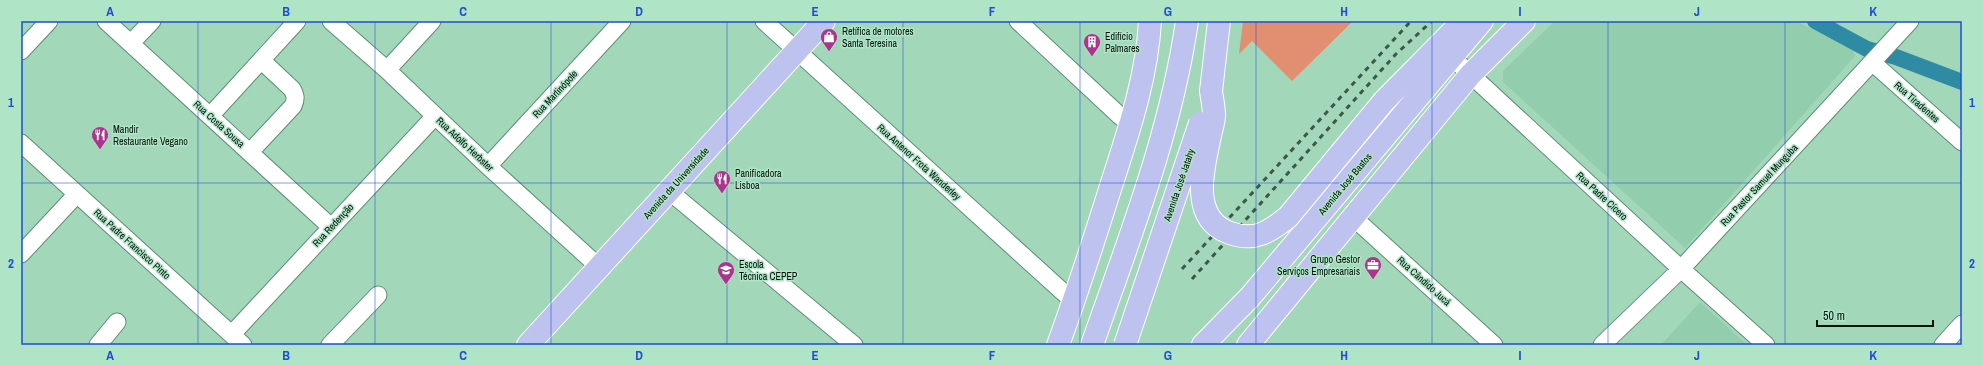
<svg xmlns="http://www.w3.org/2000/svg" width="1983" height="366" viewBox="0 0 1983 366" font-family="'Archivo Narrow',sans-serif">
<rect width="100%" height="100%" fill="#a3d7ba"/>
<!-- built -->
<path fill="#92cdad" d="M 1555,21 L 1796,21 L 1853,50 L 1855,56 L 1685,248 L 1503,82 L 1503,71 Z
M 1700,302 L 1747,345 L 1661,345 Z"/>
<!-- green -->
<path fill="#e28e71" d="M 1243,21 L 1352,21 L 1352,22 L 1292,81 L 1252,41 L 1239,54 Z"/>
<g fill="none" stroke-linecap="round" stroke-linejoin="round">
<!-- canal -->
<path stroke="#2f8ba4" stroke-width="16" d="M 1815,21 L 1867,49 L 1896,57 L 1962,82"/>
<defs>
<path id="minor" d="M 106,21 L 331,227
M 331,21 L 387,70 L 488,166 L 599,267
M 764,21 L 1074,302
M 1018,21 L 1121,117
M 131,43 L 152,21
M 1443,49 L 1681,269 L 1766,345
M 21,51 L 49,21
M 1873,63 L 1962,142
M 387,70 L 432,21
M 210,116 L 297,21
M 21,143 L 243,345
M 250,152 L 293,106 C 296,99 296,96 292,89 L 261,60
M 488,166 L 622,21
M 669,191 L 854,345
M 1354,218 L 1494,345
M 21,254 L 77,194
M 232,334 L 435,116
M 98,345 L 117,322
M 330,345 L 378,295
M 1602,345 L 1681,269 L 1910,21
M 1943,345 L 1962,324"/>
<path id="major" d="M 1211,91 L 1219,21
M 1384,101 L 1463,21
M 528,345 L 824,21
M 1058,345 C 1077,293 1094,240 1111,186 C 1128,133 1147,78 1150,21
M 1092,345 C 1129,239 1171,133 1187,21
M 1203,345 L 1250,297 L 1482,21
M 1248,345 L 1470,75 L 1524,21"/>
</defs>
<!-- minor casing -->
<use href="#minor" stroke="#5c8e73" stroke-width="19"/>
<!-- major casing -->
<use href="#major" stroke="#fff" stroke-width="24"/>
<!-- minor -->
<use href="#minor" stroke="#fff" stroke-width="17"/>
<!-- major -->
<use href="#major" stroke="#bec2ee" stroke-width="22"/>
<!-- rail -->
<path stroke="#3b5848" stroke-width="3" stroke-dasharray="5 5" stroke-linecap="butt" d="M 1182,269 L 1411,21
M 1192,279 L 1396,54 L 1432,21"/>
<defs>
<path id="major-bridge" d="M 1211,91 C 1212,99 1214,107 1214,115 C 1214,122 1211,130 1210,136 C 1203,168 1189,219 1230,233 C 1255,242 1269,232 1288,217 L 1384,101
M 1125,345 L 1200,123"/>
</defs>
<!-- major-bridge casing -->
<use href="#major-bridge" stroke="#fff" stroke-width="24" stroke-linecap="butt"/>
<!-- major-bridge -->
<use href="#major-bridge" stroke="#bec2ee" stroke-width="22"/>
</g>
<!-- grid -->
<path fill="none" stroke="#1d4ed8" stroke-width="1" stroke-opacity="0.55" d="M 198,21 L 198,345M 375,21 L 375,345M 551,21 L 551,345M 727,21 L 727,345M 903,21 L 903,345M 1080,21 L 1080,345M 1256,21 L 1256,345M 1432,21 L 1432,345M 1608,21 L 1608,345M 1785,21 L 1785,345M 21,183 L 1962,183"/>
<!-- icons -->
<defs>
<symbol id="shop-pin" viewBox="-11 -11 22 30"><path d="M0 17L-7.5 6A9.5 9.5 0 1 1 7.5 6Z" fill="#ab358d" stroke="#b0e4c6"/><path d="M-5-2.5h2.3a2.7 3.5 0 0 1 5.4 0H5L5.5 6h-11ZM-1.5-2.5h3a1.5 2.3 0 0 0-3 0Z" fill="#fff"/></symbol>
<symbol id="building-pin" viewBox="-11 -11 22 30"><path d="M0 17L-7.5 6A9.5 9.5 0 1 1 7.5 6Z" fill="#ab358d" stroke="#b0e4c6"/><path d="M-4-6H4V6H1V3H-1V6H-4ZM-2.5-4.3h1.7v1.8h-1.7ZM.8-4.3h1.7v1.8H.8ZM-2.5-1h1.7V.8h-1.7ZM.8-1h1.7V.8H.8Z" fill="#fff"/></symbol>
<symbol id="restaurant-pin" viewBox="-11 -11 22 30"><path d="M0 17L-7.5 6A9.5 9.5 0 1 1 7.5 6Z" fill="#ab358d" stroke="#b0e4c6"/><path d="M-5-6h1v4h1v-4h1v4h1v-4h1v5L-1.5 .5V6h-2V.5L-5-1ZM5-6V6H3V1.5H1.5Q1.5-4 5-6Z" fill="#fff"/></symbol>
<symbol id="office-pin" viewBox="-11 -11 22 30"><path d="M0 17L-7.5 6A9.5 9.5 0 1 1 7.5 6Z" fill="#ab358d" stroke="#b0e4c6"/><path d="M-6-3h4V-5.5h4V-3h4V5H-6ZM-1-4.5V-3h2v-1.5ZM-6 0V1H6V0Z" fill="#fff"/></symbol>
<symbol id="school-pin" viewBox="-11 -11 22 30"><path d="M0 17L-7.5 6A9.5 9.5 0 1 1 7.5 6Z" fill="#ab358d" stroke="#b0e4c6"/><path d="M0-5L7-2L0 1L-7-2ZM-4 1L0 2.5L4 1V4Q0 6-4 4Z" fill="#fff"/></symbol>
</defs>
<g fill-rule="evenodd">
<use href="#shop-pin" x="819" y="27" width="20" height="27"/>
<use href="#building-pin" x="1082" y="32" width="20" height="27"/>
<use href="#restaurant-pin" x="90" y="125" width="20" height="27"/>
<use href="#restaurant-pin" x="712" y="169" width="20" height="27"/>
<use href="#office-pin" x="1363" y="255" width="20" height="27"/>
<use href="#school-pin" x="716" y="260" width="20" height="27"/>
</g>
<g text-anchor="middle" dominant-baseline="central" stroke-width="3" stroke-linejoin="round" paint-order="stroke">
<!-- poi labels -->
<g font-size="10" fill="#011209" stroke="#b0e4c6" text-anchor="start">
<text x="842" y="31">Retífica de motores<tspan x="842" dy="12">Santa Teresina</tspan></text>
<text x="1105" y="36">Edifício<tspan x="1105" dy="12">Palmares</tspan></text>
<text x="113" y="129">Mandir<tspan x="113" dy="12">Restaurante Vegano</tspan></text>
<text x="735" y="173">Panificadora<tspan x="735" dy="12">Lisboa</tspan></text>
<text x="1360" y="259" text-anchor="end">Grupo Gestor<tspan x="1360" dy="12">Serviços Empresariais</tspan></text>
<text x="739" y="264">Escola<tspan x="739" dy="12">Técnica CEPEP</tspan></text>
</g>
<!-- street labels -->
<g font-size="10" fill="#011209" stroke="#b0e4c6">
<text transform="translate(555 94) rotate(-47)">Rua Martinópole</text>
<text transform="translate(1917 102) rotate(41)">Rua Tiradentes</text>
<text transform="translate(219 124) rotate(42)">Rua Costa Sousa</text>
<text transform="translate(465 144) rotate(43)">Rua Adolfo Herbster</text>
<text transform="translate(919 162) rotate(42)">Rua Antenor Frota Wanderley</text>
<text transform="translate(676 183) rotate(-48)">Avenida da Universidade</text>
<text transform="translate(1345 184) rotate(-50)">Avenida José Bastos</text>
<text transform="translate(1179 185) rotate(-71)">Avenida José Jatahy</text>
<text transform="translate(1759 185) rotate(-47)">Rua Pastor Samuel Munguba</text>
<text transform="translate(1602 196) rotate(43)">Rua Padre Cícero</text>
<text transform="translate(333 225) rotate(-47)">Rua Redenção</text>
<text transform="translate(132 244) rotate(42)">Rua Padre Francisco Pinto</text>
<text transform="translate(1424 281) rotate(42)">Rua Cândido Jucá</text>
</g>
</g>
<!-- border -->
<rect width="1983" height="366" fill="none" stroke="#b0e4c6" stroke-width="44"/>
<!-- scale -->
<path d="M1817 320v6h116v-6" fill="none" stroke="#011209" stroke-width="2"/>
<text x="1823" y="320" font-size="12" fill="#011209" stroke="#b0e4c6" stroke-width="3" paint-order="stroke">50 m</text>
<rect x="22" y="22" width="1939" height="322" fill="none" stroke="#1d4ed8" stroke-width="1.5"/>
<g font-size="13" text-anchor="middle" font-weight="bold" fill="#1d4ed8">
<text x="110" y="16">A</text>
<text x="286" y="16">B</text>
<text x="463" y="16">C</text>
<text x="639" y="16">D</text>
<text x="815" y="16">E</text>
<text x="992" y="16">F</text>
<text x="1168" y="16">G</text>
<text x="1344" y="16">H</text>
<text x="1520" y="16">I</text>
<text x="1697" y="16">J</text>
<text x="1873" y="16">K</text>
<text x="11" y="107">1</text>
<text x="1972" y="107">1</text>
<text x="11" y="268">2</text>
<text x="1972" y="268">2</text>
<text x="110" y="360">A</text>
<text x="286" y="360">B</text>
<text x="463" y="360">C</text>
<text x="639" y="360">D</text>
<text x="815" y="360">E</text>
<text x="992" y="360">F</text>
<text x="1168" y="360">G</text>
<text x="1344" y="360">H</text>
<text x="1520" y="360">I</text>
<text x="1697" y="360">J</text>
<text x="1873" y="360">K</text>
</g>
</svg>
